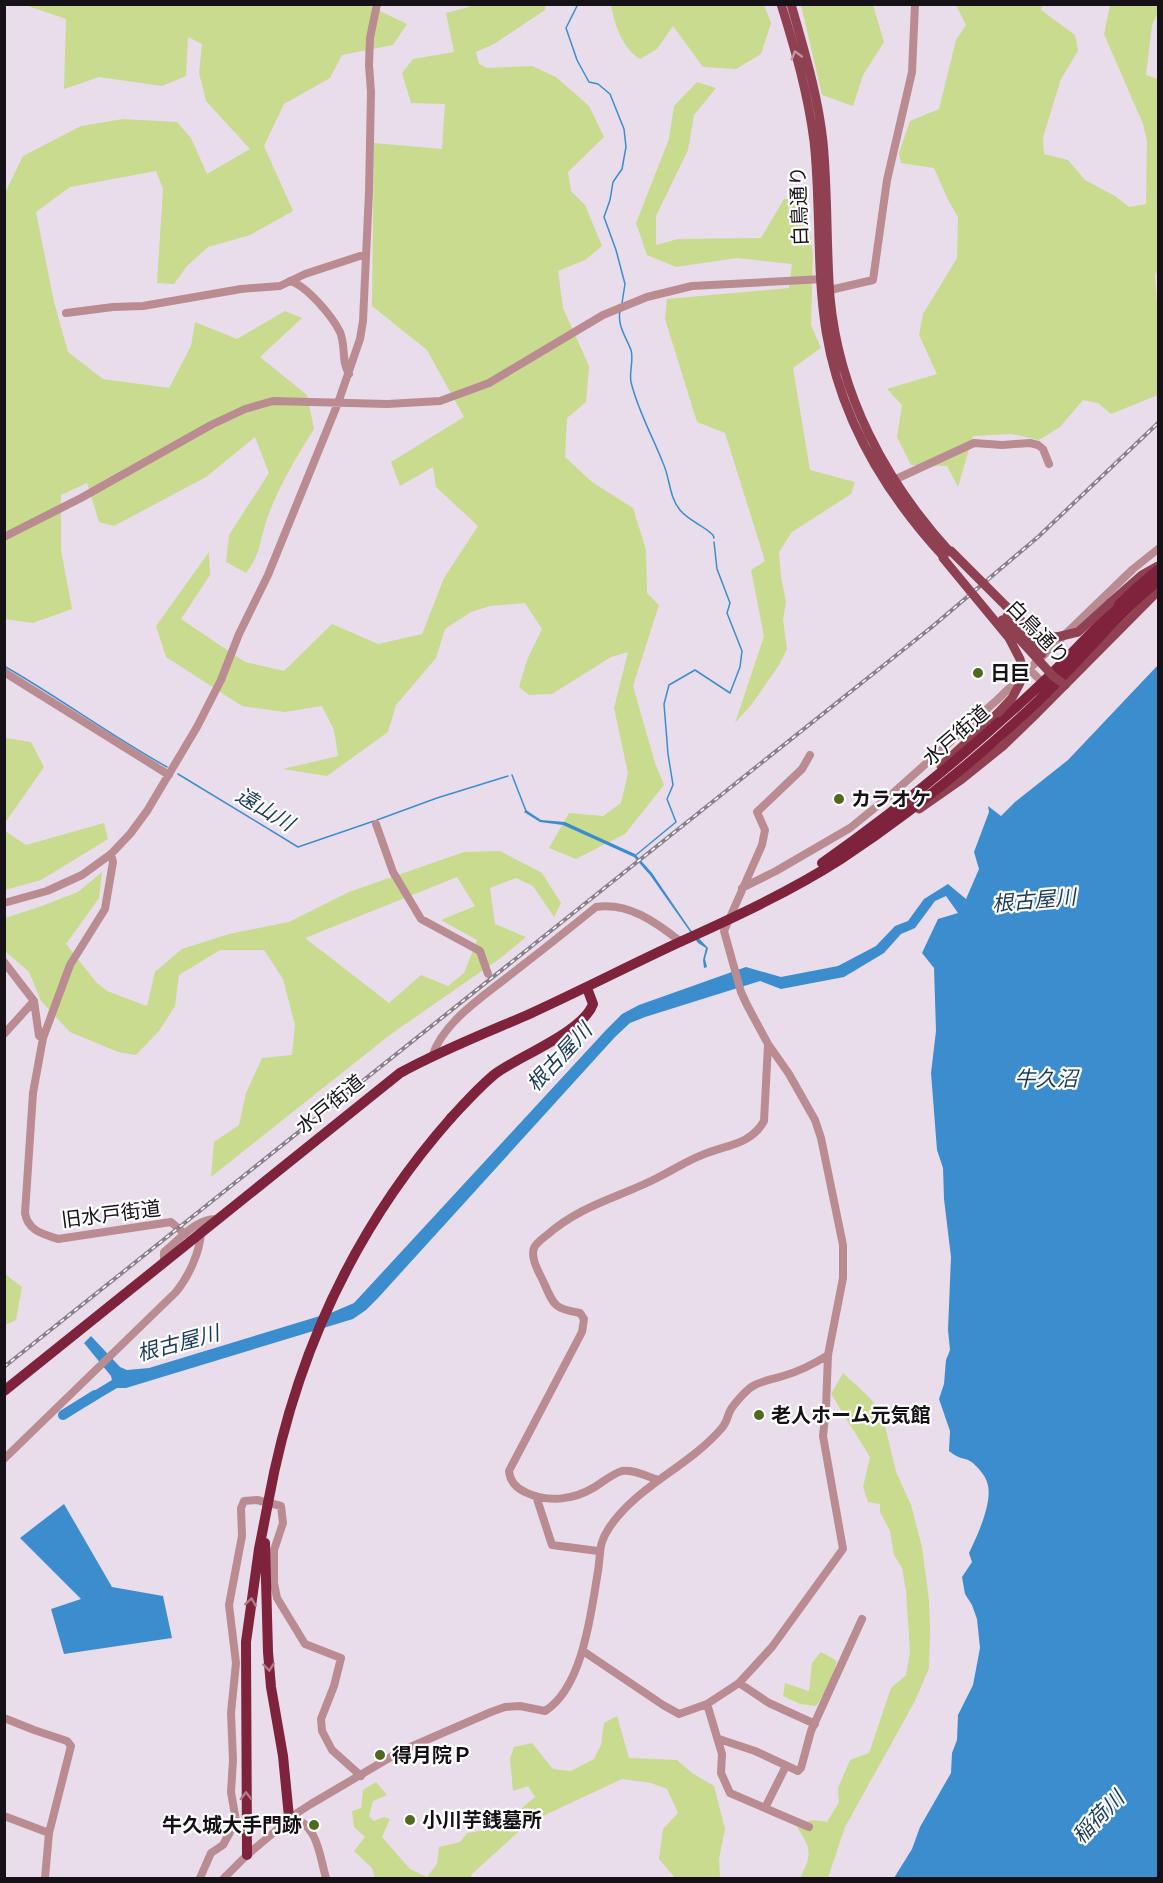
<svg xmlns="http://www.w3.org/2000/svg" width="1163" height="1883" viewBox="0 0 1163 1883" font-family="'Public Sans','Noto Sans JP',sans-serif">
<rect width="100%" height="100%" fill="#e9ddec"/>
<!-- green -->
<path fill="#c8db8e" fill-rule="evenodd" d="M 25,5 L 367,5 L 407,24 L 393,45 L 342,55 L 330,78 L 284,104 L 264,146 L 293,211 L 250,235 L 208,247 L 187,266 L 174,284 L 157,283 L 163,189 L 156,171 L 70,187 L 36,212 L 54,302 L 68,352 L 103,379 L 169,388 L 191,346 L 195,322 L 237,339 L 285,311 L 302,318 L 260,357 L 307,395 L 314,429 C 297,456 279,486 268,516 C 260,537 261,555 246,573 L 226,562 L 229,535 L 269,473 L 255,437 L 206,477 L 114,526 L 99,522 L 87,483 L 61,495 L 61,550 L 72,609 L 33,623 L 5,619 L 4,195 L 23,156 L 81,126 L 123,119 L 177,122 L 191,138 L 207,174 L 250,149 L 206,101 L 199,73 L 202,44 L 188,37 L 186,76 L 162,86 L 99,77 L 64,89 L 66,19 Z
M 476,5 L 546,5 L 545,10 L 494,44 L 476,52 L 479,64 L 487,68 L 532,66 L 556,77 L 589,106 L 604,137 L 568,172 L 571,191 L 585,205 L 602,246 L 585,260 L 558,271 L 563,308 L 589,366 L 586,402 L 567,418 L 565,457 L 592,482 L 633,508 L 646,550 L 647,593 L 659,605 L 633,686 L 655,763 L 664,785 L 625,834 L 576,859 L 549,848 L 569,813 L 603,816 L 621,803 L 628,773 L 614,708 L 628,652 L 611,657 L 552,694 L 529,695 L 519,687 L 527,660 L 542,629 L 525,603 L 490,606 L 471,612 L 445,629 L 436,658 L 396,705 L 388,732 L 327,776 L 283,769 L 338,756 L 334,730 L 322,706 L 285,712 L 242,706 L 166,657 L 156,626 L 209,552 L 210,575 L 181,619 L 245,662 L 284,671 L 332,624 L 378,644 L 422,634 L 444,578 L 478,526 L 436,487 L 433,467 L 400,486 L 391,462 L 464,417 L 427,350 L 372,306 L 374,143 L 442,149 L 445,104 L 411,103 L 402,73 L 413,59 L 454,52 L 446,13 Z
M 611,5 L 764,5 L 771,23 L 761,54 L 736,69 L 703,67 L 673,26 L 657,49 L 640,59 C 623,49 614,24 611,5 Z
M 801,5 L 873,5 L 884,42 L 863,75 L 853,106 L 822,95 Z
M 956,5 L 1043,5 L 1041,10 L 1075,35 L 1078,51 L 1061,79 L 1043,137 L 1044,154 L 1068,160 L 1085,180 L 1115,196 L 1129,207 L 1146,204 L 1147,141 L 1143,124 L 1104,34 L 1110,5 L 1158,5 L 1158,12 L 1152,25 L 1146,75 L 1158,79 L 1158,270 L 1155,275 L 1158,318 L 1158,395 L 1111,414 L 1098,403 L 1083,400 L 1060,427 L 1039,440 L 1011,434 L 973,436 L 958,487 L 947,466 L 911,465 L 897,437 L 902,405 L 887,389 L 937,374 L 919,335 L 923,314 L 957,258 L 958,217 L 948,200 L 934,168 L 901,163 L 899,153 L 910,121 L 939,109 L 956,40 L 966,25 Z
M 697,82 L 716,88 L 694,115 L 688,150 L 656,216 L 656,245 L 678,239 L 761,238 L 784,199 L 805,200 L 813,253 L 811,325 L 821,348 L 793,368 L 810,470 L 855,482 L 851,494 L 792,532 L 779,552 L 781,577 L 786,602 L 783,619 L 787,649 L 779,665 L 752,704 L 735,723 L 764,636 L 751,570 L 765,561 L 725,433 L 697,422 L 665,319 L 667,299 L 789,288 L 792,264 L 737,258 L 676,267 L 647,255 L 636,223 L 669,139 L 674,106 Z
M 5,738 L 31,742 L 44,767 L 5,823 Z
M 104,823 L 108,839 L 41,880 L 5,890 L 5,831 L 26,845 Z
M 500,851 L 542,873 L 561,903 L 554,917 L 533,886 L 516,878 L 490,888 L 495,924 L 526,937 L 502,957 L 391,1034 L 211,1177 L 214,1142 L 239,1125 L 246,1093 L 262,1058 L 292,1055 L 295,1025 L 283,979 L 264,950 L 220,950 L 179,975 L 175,1006 L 159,1031 L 136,1055 L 118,1052 L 70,1032 L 41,1001 L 29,972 L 5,951 L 5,918 L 39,907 L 78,892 L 102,872 L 99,898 L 66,944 L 96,982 L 107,991 L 147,1006 L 155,972 L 182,949 L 229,934 L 289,922 L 349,892 L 464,852 ZM 457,877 L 475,906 L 441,920 L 477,940 L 464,973 L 448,986 L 421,975 L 389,1003 L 305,938 Z
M 5,1274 L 22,1287 L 16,1320 L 5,1325 Z
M 843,1373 L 868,1396 L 882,1413 L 896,1472 L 911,1505 L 922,1547 L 929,1600 L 930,1630 L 929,1668 L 915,1701 L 845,1827 L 828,1878 L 800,1878 C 812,1854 812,1850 797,1827 C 809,1819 814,1819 827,1822 L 839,1802 L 838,1788 L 850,1760 L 869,1753 L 891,1688 L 906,1675 L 910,1652 L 906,1591 L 902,1568 L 894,1555 L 890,1531 L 880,1512 L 880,1504 L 868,1502 L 863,1487 L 870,1457 L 831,1394 Z
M 821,1652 L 837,1661 L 829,1686 L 816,1706 L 800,1704 L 783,1696 L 785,1683 L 809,1691 L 812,1663 Z
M 617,1716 L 629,1758 L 677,1760 L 692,1773 L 714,1786 L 725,1829 L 719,1859 L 720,1878 L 675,1878 L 659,1859 L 663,1829 L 678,1813 L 667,1789 L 651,1783 L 622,1779 L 528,1823 L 471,1875 L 472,1878 L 375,1878 L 372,1868 L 354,1851 L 365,1837 L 354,1827 L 352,1811 L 361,1808 L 363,1790 L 376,1782 L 387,1795 L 373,1801 L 369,1816 L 374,1821 L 384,1817 L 390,1819 L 382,1837 L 410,1869 L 427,1877 L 437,1864 L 439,1847 L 460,1842 L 467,1833 L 486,1830 L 512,1821 L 524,1806 L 535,1797 L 528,1786 L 513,1791 L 510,1758 L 514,1747 L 532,1743 L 553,1769 L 571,1771 L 594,1759 L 601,1745 L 604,1723 Z"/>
<!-- water -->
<path fill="#3c8dce" d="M 1158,665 L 1158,1878 L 894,1878 L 912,1849 L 920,1827 L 951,1773 L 952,1753 L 957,1740 L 958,1715 L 973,1685 L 980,1648 L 977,1619 L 972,1605 L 965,1594 L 962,1577 L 972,1562 L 969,1553 C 977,1536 994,1501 987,1482 C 985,1475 978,1468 973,1463 C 966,1457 959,1460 949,1451 L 950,1431 L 939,1399 L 944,1384 L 946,1360 L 950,1350 L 948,1330 L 951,1257 L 944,1199 L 943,1168 L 937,1150 L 931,1073 L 936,1031 L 934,968 L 922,953 L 938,919 L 958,913 L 946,896 L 935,901 L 915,928 L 901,934 L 884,953 L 844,977 L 781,989 L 760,981 L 645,1017 L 630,1023 L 615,1037 L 378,1298 L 366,1310 L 353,1319 L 126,1388 L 117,1388 L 85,1407 L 84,1397 L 112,1380 L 111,1376 L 84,1343 L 91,1336 L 120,1367 L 127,1370 L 149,1368 L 333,1312 L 354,1303 L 606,1030 L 622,1014 L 639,1005 L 746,967 L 781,977 L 838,966 L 876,946 L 895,926 L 908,921 L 924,899 L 948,884 L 966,899 L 979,869 L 974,852 L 989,812 L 988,806 L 1001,816 L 1015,802 L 1068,760 Z
M 526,810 L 541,820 L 565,822 L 635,854 L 652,873 L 690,929 L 708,948 L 705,959 L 707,967 L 704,968 L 703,960 L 706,948 L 698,943 L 650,875 L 634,857 L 563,825 L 540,822 L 524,812 Z
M 64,1504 L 112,1587 L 163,1596 L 172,1638 L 64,1654 L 51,1609 L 81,1599 L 20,1538 Z"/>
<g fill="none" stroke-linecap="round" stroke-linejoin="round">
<!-- stream -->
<path stroke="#3c8dce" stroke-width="1.5" d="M 578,4 L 566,28 L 577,60 L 589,82 L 598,84 L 610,94 L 624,129 L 626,147 L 622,169 L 613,182 L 610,200 L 604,217 L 616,250 L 625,284 L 622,303
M 620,311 C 617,325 626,337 631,350 C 634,360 629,371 631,382 C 638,411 652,435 663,463 C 670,478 669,497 680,510 C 689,521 703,525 713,535 L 714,538
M 4,666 C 60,698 111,736 167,767
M 178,774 L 298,847 L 374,821
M 512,775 L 526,811
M 377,820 L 437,798 L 508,776
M 636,855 L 676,822 L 667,799 L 673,785 L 668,754 L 664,704 L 669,685 L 695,670 L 730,693 L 740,667 L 742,651 L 727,613 L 730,603 L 717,569 L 714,542"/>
<!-- river -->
<path stroke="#3c8dce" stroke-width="10" d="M 63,1415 L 95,1395"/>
<!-- minor -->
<path stroke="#ba8c92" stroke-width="8" d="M 290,281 C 307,286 332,316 340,332 C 346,346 341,361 349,374
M 830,290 L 873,280 L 887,180 L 912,72 L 915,4
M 66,313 L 113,307 L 143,306 L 241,289 L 280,286 L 305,274 L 366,254
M 894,480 L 974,443 L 1002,445 L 1030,443 L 1038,445 L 1043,449 L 1049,464
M 4,537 L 81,498 L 211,425 L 245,409 L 273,401 L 387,404 L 440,401 L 489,383 L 603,315 L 647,297 L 692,286 L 824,279
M 1029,669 L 1045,685
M 4,672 L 169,775
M 376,824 L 393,872 L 421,919 L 480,951 L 488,974
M 742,888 L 776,871 L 850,828 L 892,794 L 997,700 L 1133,569 L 1158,549
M 4,903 L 47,891 L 82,875 L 111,854 L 130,834 L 147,811 L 197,727 L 221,680 L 239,634 L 268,575 L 338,403 L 360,339 L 363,321 L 369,192 L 371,92 L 369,65 L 370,38 L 377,4
M 4,962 L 34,1001 L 39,1036 L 43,1038 L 33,1093 L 25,1213 C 28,1231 43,1234 58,1239 L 171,1222 L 185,1234
M 4,1034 L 34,1001
M 43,1038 L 70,965 L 105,909 L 113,862 L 111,854
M 432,1057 C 443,1020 491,991 519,968 C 545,948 570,928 596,907 C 628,902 656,922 681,942
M 164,1262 L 164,1252 C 179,1240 196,1218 217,1219
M 4,1459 L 176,1292 C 189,1276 200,1252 201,1232
M 659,1480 C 648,1477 633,1469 622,1471 C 612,1474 603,1482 593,1488 C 573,1500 547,1503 525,1492 C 516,1488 510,1482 509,1471 L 582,1332 L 584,1319 L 580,1313 C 555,1309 554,1306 544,1283 C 540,1274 530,1259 534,1248 C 536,1243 542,1239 547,1235 C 581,1205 618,1198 657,1178 C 672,1171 686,1161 702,1155 C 725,1145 751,1145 764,1121 L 768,1045
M 536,1496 L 552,1545 L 598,1551
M 583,1651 L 663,1705 L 679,1714 L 707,1704 L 739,1683 L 772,1647 L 843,1549 L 823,1436 L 826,1407 L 828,1355 L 843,1278 L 843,1245 L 821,1138 L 815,1120 L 789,1074 L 768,1044 L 747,1005 L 741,992 L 724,931 L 762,845 L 765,830 L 757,812 L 802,769 L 810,755
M 739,1683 L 769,1703 L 815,1724
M 707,1704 L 722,1754 L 721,1773 L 730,1793 L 809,1827
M 4,1718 L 34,1730 L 67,1741 L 71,1746 L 49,1833 L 45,1878
M 719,1739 L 755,1751 L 798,1771 L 801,1768 L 811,1731 L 862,1619
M 765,1808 L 786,1766
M 4,1816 L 49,1833
M 294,1818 L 297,1813 L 311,1804 L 401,1751 L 491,1712 L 505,1707 L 520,1706 L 545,1711 C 583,1687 591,1613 598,1571 C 601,1553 598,1544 609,1528 C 637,1486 688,1467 721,1429 C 727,1423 727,1416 731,1409 C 735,1403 746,1390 753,1386 C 761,1381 774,1379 783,1376 C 800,1371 814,1364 828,1355
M 200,1878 L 211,1853 L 223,1845 L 236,1821 L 231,1792 L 233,1760 L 231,1713 L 236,1663 L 229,1605 L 242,1536 L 241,1508 L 244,1501 L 257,1500 L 281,1506 L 283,1523 L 274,1550 L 274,1583 L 277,1598 L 305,1644 L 341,1658 L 334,1686 L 321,1719 L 322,1731 L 332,1750 L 361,1776
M 224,1878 L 247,1855 L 285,1823 L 289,1817 C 318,1823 319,1854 326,1878"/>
<!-- major -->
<path stroke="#904151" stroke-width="9" d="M 781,4 C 795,49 808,94 814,141 C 821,204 816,268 826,331 C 840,418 885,493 944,557
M 791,4 C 804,50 818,95 823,142 C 828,193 826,245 830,297 C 839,394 885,481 950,552
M 1110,603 L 1142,575 L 1158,566
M 941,766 L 998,713
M 919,809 L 962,779 L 1003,746 L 1034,716 L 1158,591"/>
<!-- highway -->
<path stroke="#7e233b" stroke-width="10" d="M 822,863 C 899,809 972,749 1041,684 C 1080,647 1115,604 1158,570
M 451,1118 C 465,1103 479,1087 495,1074 C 519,1056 583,1032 593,1004 L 587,988
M 4,1391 L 400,1073 C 440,1051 483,1034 525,1016 C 578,992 630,965 682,941 C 737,916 791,891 841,859 C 911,813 978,758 1038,701 C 1079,662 1114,617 1158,581
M 265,1543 L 268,1652 L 271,1687 L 283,1756 L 289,1817
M 247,1855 L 246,1642 L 259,1549 L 268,1503"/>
<defs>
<path id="rail" d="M 4,1367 L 933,626 L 1038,537 L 1158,423"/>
</defs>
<!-- rail casing -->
<use href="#rail" stroke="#89808b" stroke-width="4"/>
<!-- rail -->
<use href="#rail" stroke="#fff" stroke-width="1.5" stroke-dasharray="4.5" stroke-linecap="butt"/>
<!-- major-bridge -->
<path stroke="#904151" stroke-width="9" d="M 951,551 L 1019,619 L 1039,634 L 1057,637 L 1078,632 L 1110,603
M 943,558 L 1009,638 L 1020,659 L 1022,667 L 1020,683 L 1012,698 L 998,713
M 1007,616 L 1042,654
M 1002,620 L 1053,676 L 1065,685"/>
<!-- highway-bridge -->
<path stroke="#7e233b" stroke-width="10" d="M 268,1503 C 294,1359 354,1228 451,1118"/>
</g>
<!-- one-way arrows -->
<defs><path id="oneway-chevron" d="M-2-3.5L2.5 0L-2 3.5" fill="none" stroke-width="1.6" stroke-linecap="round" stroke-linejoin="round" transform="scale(1.5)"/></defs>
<use stroke="#c2969f" href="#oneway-chevron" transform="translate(796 55) rotate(-106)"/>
<g stroke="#b27b89">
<use href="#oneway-chevron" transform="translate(251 1602) rotate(-81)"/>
<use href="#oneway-chevron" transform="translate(269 1667) rotate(84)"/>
<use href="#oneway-chevron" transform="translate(246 1796) rotate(-91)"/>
</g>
<!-- markers -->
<g fill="#4e6a1e" stroke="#fff" stroke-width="2">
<circle cx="978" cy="673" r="6"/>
<circle cx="839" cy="799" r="6"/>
<circle cx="759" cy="1415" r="6"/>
<circle cx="380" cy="1755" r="6"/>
<circle cx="410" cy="1820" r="6"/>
<circle cx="314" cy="1825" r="6"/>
</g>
<g text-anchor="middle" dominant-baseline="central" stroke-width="4.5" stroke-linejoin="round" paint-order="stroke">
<!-- street labels -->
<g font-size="20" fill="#151116" stroke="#fff">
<text transform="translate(799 206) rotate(-92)">白鳥通り</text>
<text transform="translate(1038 632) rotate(46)">白鳥通り</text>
<text transform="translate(956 735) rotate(-41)">水戸街道</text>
<text transform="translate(330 1104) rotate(-39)">水戸街道</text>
<text transform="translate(111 1214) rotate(-7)">旧水戸街道</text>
</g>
<!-- poi labels -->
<g font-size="20" font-weight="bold" fill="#151116" stroke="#fff" text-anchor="start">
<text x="990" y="673">日巨</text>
<text x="851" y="799">カラオケ</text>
<text x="771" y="1415">老人ホーム元気館</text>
<text x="392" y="1755">得月院Ｐ</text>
<text x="422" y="1820">小川芋銭墓所</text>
<text x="302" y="1825" text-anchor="end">牛久城大手門跡</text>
</g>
<!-- water labels -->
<g font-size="21" font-style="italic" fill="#1a3b57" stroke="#fff">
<text transform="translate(265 809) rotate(31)">遠山川</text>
<text transform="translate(1034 900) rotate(-5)">根古屋川</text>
<text transform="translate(559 1057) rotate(-47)">根古屋川</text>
<text x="1046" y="1078">牛久沼</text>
<text transform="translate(178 1343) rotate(-15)">根古屋川</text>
<text transform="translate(1098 1817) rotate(-46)">稲荷川</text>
</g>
</g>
<!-- border -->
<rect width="1163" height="1883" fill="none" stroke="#151116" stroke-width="12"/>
</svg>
